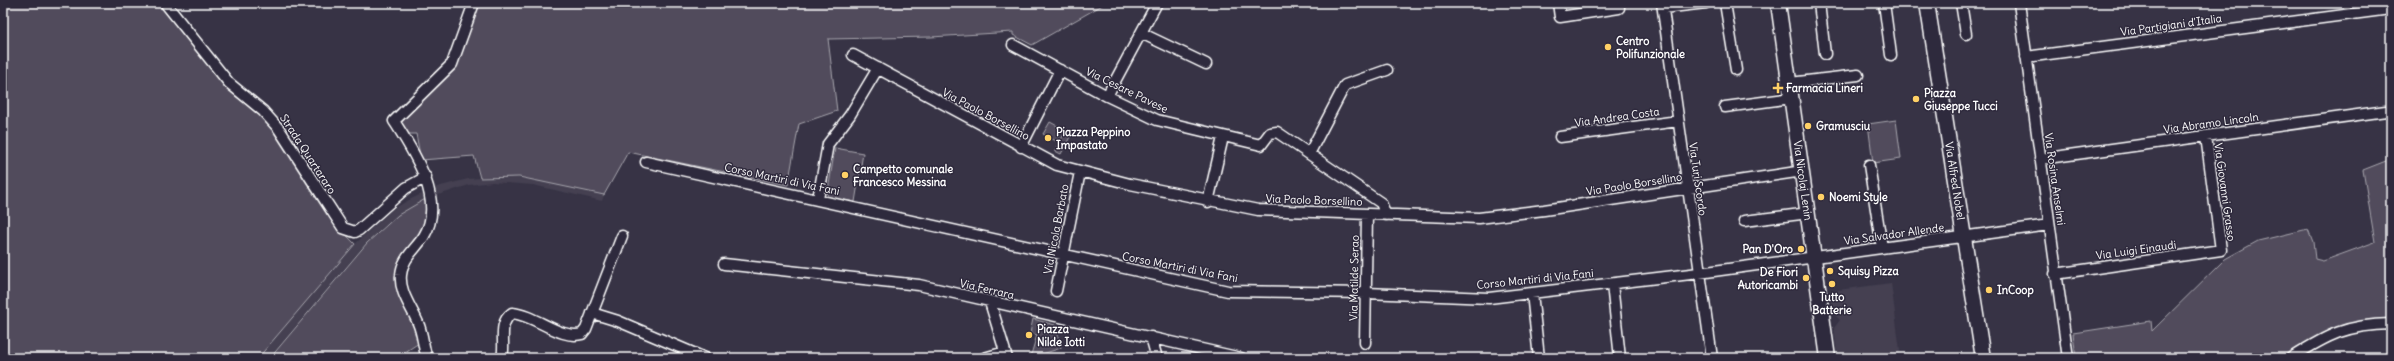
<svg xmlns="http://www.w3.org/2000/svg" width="2394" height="361" viewBox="0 0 2394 361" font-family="Delius,sans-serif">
<rect width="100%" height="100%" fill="#373345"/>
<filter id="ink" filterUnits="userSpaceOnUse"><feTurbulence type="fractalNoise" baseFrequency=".025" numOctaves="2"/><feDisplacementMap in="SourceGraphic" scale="8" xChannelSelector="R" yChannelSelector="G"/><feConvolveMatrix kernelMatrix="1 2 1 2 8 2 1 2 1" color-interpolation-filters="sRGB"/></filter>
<g filter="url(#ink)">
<!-- built -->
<path fill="#444051" d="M 505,176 L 534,180 L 604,195 L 602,201 L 533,185 L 492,182 L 469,185 L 423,200 L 383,227 L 360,250 L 269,358 L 258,358 L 355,244 L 393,209 L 411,199 L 437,187 L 468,179 Z
M 1891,283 L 1901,358 L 1842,358 L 1837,354 L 1834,328 L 1840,320 L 1832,312 L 1830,291 Z"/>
<!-- green -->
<path fill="#514c5c" stroke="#a8a6ae" d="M 3,3 L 162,3 L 166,12 L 235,96 L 263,116 L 327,215 L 355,244 L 258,358 L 3,358 Z
M 477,3 L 1106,3 L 1032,45 L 1013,35 L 1013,32 L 931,37 L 828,39 L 837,111 L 799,124 L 788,185 L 628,152 L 604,195 L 519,177 L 480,178 L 474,156 L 421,160 L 416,134 L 406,134 L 400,125 C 408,97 441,87 456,64 C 467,46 471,23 477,3 Z
M 1896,120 L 1901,159 L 1873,163 L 1868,124 Z
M 1050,122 L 1063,129 L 1056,141 L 1043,134 Z
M 1066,130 L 1072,133 L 1061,154 L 1055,151 Z
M 835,148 L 863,153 L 855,202 L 827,197 Z
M 2391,159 L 2391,319 L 2368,320 L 2336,328 L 2316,337 L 2283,358 L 2076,358 L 2073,333 L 2151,321 L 2152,331 L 2225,259 L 2258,241 L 2308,229 L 2313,242 L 2315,259 L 2323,261 L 2375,242 L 2363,170 Z
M 427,198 L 423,232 L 400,263 L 419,343 L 396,358 L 270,358 L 367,243 L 398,215 Z
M 1033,319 L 1055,325 L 1061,348 L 1030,358 L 1037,335 L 1030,333 Z"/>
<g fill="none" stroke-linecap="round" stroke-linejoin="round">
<defs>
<path id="street" d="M 165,3 L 229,83 L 263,111 L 279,129 L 343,228 L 355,232 L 359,230 L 406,188 L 426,177
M 1558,3 L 1560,17 L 1619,8 L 1618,3
M 1662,3 L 1712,358
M 1725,3 L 1736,70
M 1819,3 L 1825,54
M 1884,3 L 1891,55
M 1961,3 L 1966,34
M 2019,3 L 2068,358
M 1663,8 L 1706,3
M 1141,33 L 1206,64
M 1013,45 L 1107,96 L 1157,120 L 1261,145 L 1270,133 L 1277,132 L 1381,203 L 1386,215
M 853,55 L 1057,165 L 1130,184 L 1258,210 L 1479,218 L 1544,210 L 1803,171
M 2026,57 L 2390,9
M 1790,83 L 1858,75
M 1107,96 L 1157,3
M 1725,107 L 1792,98
M 1560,137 L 1678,121
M 1021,147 L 1060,70
M 1309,154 L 1345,85 L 1387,70
M 2040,159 L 2386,111
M 646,162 L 1228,291 L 1366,293 L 1489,298 L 1699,273 L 2049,225
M 1869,165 L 1882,248
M 818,199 L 828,144 L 850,115 L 878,68
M 1208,202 L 1223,137
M 1744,221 L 1809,213
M 724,264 L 919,285 L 1241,358
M 2055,274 L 2221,250 L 2206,136
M 1612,284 L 1620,358
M 1056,291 L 1080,172
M 1532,293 L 1539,358
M 990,302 L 1007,358
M 592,313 L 618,321 L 705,358
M 1151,337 L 1157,358
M 1365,343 L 1367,214
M 427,358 C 423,347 423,334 418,323 C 412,308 399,292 401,275 C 402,258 416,249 424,236 C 446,200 413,151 394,121 L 452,64 L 474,3
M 502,358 C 506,342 497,324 512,313 C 536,315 560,340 582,334 L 586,329 L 622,236
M 984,358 L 1005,352
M 2291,358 C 2329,334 2346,325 2391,324"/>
<g id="secondary">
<path id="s1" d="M 1778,3 L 1828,358"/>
<path id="s2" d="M 1927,3 L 1983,358"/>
</g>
</defs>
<!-- street casing -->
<use href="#street" stroke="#fff" stroke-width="13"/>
<!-- secondary casing -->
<use href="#secondary" stroke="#fff" stroke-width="17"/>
<!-- street -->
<use href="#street" stroke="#2f2a3d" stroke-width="10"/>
<!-- secondary -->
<use href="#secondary" stroke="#2f2a3d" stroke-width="14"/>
</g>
</g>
<!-- markers -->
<g fill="#ffd166" stroke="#2f2a3d" stroke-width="1.5">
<circle cx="1608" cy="47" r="4"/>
<path d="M1776 82h4v4h4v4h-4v4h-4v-4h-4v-4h4z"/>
<circle cx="1916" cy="99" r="4"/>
<circle cx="1808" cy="126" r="4"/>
<circle cx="1048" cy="138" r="4"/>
<circle cx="845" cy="175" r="4"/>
<circle cx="1821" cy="197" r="4"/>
<circle cx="1801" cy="249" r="4"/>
<circle cx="1830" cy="271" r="4"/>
<circle cx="1806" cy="278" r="4"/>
<circle cx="1832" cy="284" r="4"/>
<circle cx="1989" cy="290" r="4"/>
<circle cx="1029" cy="335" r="4"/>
</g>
<g text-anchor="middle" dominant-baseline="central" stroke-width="3" stroke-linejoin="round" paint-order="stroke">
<!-- street labels -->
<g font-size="11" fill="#fff" stroke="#2f2a3d">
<text transform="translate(2171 25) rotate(-8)">Via Partigiani d'Italia</text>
<text transform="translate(1127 90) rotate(26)">Via Cesare Pavese</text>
<text transform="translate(986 114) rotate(28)">Via Paolo Borsellino</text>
<text transform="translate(1617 117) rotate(-8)">Via Andrea Costa</text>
<text transform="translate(2211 123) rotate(-8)">Via Abramo Lincoln</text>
<text transform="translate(308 154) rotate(57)">Strada Quartararo</text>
<text transform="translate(782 179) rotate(12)">Corso Martiri di Via Fani</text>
<text transform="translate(1698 179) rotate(82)">Via Turi Scordo</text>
<text transform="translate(2055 179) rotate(82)">Via Rosina Anselmi</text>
<text stroke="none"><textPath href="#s1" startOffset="179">Via Nicolaj Lenin</textPath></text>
<text stroke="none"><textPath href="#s2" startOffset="180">Via Alfred Nobel</textPath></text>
<text transform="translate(1634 184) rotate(-9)">Via Paolo Borsellino</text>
<text transform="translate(2225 192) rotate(82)">Via Giovanni Grasso</text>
<text transform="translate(1314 200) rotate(2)">Via Paolo Borsellino</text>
<text transform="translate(1056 229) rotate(-79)">Via Nicola Barbato</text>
<text transform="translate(1894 234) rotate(-8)">Via Salvador Allende</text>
<text transform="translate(2136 250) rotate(-8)">Via Luigi Einaudi</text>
<text transform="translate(1180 267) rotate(11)">Corso Martiri di Via Fani</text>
<text transform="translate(1354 278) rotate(-89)">Via Matilde Serao</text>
<text transform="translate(1535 279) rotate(-6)">Corso Martiri di Via Fani</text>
<text transform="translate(987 289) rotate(13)">Via Ferrara</text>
</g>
<!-- poi labels -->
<g font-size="11" font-weight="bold" fill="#fff" stroke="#2f2a3d" text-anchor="start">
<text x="1616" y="41">Centro<tspan x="1616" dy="13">Polifunzionale</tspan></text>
<text x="1786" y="88">Farmacia Lineri</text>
<text x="1924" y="93">Piazza<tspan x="1924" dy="13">Giuseppe Tucci</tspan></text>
<text x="1816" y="126">Gramusciu</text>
<text x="1056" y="132">Piazza Peppino<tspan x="1056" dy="13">Impastato</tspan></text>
<text x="853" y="169">Campetto comunale<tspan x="853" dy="13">Francesco Messina</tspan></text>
<text x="1829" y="197">Noemi Style</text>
<text x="1793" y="249" text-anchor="end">Pan D'Oro</text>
<text x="1838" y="271">Squisy Pizza</text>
<text x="1798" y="272" text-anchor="end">De Fiori<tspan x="1798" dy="13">Autoricambi</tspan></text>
<text x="1997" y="290">InCoop</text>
<text x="1832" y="297" text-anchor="middle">Tutto<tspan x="1832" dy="13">Batterie</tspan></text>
<text x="1037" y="329">Piazza<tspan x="1037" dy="13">Nilde Iotti</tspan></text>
</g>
</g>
<!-- margin -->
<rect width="2394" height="361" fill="none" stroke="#2f2a3d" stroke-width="16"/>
<rect x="8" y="8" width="2378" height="345" fill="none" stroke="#fff" stroke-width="1.5" filter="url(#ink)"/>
</svg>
